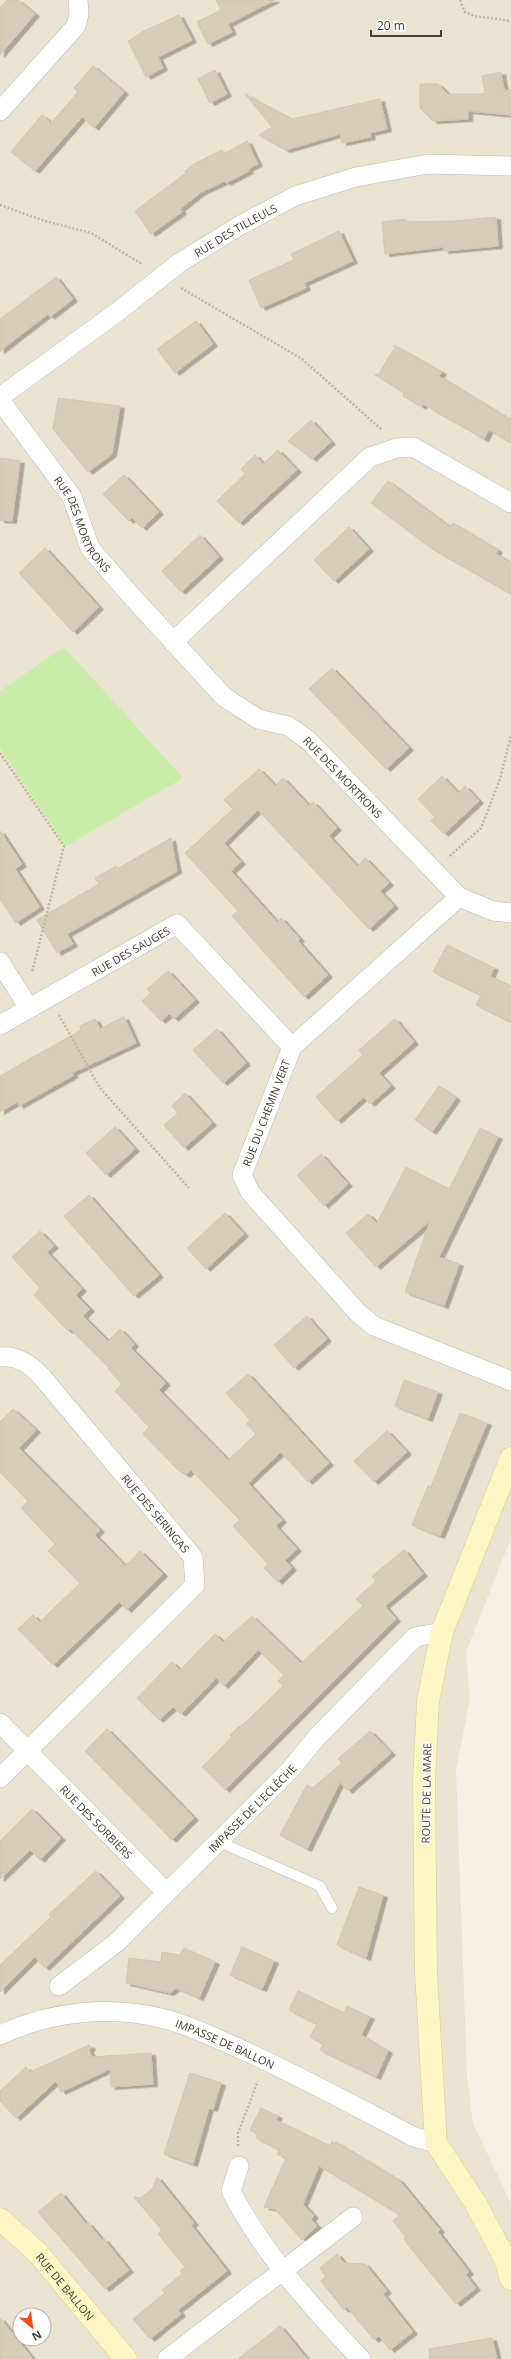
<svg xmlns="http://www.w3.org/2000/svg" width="511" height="2359" viewBox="0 0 511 2359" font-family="'Open Sans',sans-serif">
<defs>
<filter id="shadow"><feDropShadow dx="4.5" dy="2.5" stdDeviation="0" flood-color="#0004"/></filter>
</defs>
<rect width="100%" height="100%" fill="#f4f1e4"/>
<!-- residential -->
<path fill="#e9e3d2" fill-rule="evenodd" d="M 0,0 L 511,0 L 511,1538 L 466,1652 L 470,1699 L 456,1771 L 467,2076 L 473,2123 L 511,2204 L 511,2359 L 0,2359 ZM 20,2315 L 44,2315 L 44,2339 L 20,2339 Z"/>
<!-- green -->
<path fill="#c9eda9" d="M 64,647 L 183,778 L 66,846 L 0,748 L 0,691 Z"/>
<!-- building -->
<path fill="#d7cdb9" stroke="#d3c6ab" filter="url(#shadow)" d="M 7,0 L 18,0 L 35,14 L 0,55 L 0,8 Z
M 216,0 L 275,0 L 228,24 L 232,32 L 208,44 L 197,22 L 221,10 Z
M 179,15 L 192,40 L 158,57 L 163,68 L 146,77 L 128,41 L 144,31 Z
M 93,66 L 124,92 L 94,128 L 82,117 L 35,171 L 11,152 L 42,115 L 51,123 L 78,92 L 74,88 Z
M 215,70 L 227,94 L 210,103 L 198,79 Z
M 501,72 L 504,90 L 511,90 L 511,115 L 468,111 L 468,119 L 433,121 L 420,108 L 420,84 L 438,84 L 448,94 L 485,94 L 482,76 Z
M 245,94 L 292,119 L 380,99 L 387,129 L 370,133 L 371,137 L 342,143 L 340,134 L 286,150 L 259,135 L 272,127 Z
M 247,141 L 258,164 L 248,169 L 249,171 L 226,183 L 225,181 L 200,193 L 180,209 L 182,212 L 151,234 L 135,211 L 186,173 L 185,171 L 194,164 L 222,150 L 224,154 Z
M 496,217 L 498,246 L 444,251 L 444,247 L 385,254 L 382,222 L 405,219 L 406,222 L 454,221 Z
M 339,231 L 353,261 L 304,283 L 306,288 L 261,308 L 249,280 L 294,260 L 291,254 Z
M 56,277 L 73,299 L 50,317 L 48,314 L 0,351 L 0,319 Z
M 196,321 L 213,344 L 175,373 L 157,349 Z
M 394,345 L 442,372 L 439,376 L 511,420 L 511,443 L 489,430 L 484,439 L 423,404 L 422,407 L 403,396 L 405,393 L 375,375 L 379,374 L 393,350 L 395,355 Z
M 58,398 L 120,406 L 112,454 L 88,472 L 53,429 Z
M 311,420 L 331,442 L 312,459 L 288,441 Z
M 278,450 L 297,470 L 239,523 L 217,501 L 245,474 L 241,469 L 255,455 L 263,464 Z
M 0,458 L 20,461 L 12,521 L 0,520 Z
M 124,475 L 159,512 L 142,528 L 132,518 L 129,521 L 103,494 Z
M 388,481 L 450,527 L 453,523 L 498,550 L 496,554 L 511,562 L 511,594 L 431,548 L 371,503 Z
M 349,527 L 369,549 L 334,581 L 314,560 Z
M 200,535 L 219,557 L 181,592 L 162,571 Z
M 45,548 L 99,607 L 73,632 L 19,573 Z
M 332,668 L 409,748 L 386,769 L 309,689 Z
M 259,769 L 275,786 L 283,778 L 309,806 L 313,802 L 337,828 L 329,836 L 357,866 L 365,858 L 389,883 L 380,891 L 394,906 L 369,929 L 258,810 L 224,843 L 241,862 L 231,871 L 277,922 L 281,918 L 300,939 L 298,941 L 328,975 L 304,997 L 232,916 L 238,911 L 185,853 L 233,809 L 224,800 Z
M 442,776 L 458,793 L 465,786 L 479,801 L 444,834 L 431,821 L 435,817 L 418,799 Z
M 0,831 L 22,864 L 15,869 L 40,907 L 16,923 L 0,899 Z
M 171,838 L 177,871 L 67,934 L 73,944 L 57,953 L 37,920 L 99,884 L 95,878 L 116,866 L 117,869 Z
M 447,945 L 494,968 L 490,976 L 511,986 L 511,1022 L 476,1005 L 481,995 L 433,972 Z
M 168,971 L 195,1000 L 174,1019 L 169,1014 L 161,1021 L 142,1001 L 151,993 L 147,989 Z
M 124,1017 L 136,1043 L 72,1073 L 74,1075 L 19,1106 L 17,1102 L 0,1112 L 0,1076 L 81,1030 L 80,1026 L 95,1019 L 100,1029 Z
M 395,1019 L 414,1042 L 379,1073 L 391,1086 L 370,1104 L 364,1097 L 337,1121 L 316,1097 L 363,1055 L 359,1050 Z
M 217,1029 L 246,1063 L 223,1083 L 193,1050 Z
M 439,1086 L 456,1098 L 432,1132 L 415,1120 Z
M 185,1093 L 212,1123 L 184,1148 L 164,1125 L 178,1113 L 172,1106 Z
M 115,1127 L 135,1149 L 106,1175 L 86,1153 Z
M 480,1128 L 498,1137 L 439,1257 L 459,1264 L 444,1306 L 405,1292 L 430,1221 L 376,1267 L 346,1233 L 368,1214 L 377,1223 L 406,1167 L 449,1189 Z
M 321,1154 L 348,1184 L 324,1206 L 297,1175 Z
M 89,1195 L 159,1275 L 134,1296 L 64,1216 Z
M 225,1213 L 244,1234 L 206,1269 L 187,1248 Z
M 40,1231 L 54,1246 L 47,1252 L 82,1289 L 76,1295 L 90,1309 L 83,1316 L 108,1341 L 120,1329 L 134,1344 L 131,1348 L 166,1383 L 159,1390 L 228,1460 L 256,1434 L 247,1424 L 250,1420 L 226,1393 L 248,1374 L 329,1463 L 308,1482 L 281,1452 L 248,1483 L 282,1520 L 276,1526 L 297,1549 L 285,1560 L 292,1568 L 278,1582 L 264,1568 L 268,1564 L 233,1526 L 240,1520 L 191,1470 L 186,1475 L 178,1470 L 143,1434 L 149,1427 L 115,1391 L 122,1384 L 108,1369 L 109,1368 L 70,1329 L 68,1331 L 34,1295 L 40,1288 L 12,1257 Z
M 307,1316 L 327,1339 L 294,1368 L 274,1345 Z
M 404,1380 L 438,1392 L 428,1419 L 395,1406 Z
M 13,1409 L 36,1430 L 19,1448 L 100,1530 L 95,1535 L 125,1566 L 140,1551 L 163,1574 L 127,1610 L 119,1602 L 53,1665 L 18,1629 L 33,1615 L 40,1622 L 80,1583 L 48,1551 L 55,1544 L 21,1508 L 28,1501 L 0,1472 L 0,1422 Z
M 460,1413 L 487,1423 L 440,1536 L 412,1525 L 428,1486 L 431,1487 Z
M 387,1431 L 407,1452 L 374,1482 L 354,1461 Z
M 404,1550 L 423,1574 L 385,1606 L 396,1619 L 225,1790 L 202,1767 L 232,1737 L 230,1735 L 237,1728 L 245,1723 L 283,1686 L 278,1681 L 284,1675 L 258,1650 L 224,1686 L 216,1678 L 181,1714 L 173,1707 L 159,1720 L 137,1698 L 172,1662 L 180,1670 L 215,1634 L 223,1642 L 252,1616 L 301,1663 L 363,1606 L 356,1599 L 376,1581 L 372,1576 Z
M 107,1729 L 194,1818 L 172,1840 L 85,1751 Z
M 370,1731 L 391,1753 L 348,1791 L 340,1782 L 307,1849 L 280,1835 L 307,1785 L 313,1788 L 342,1763 L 338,1759 Z
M 32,1809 L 61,1838 L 40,1860 L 30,1850 L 0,1879 L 0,1841 Z
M 96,1871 L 120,1896 L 45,1968 L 35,1957 L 0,1992 L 0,1965 L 51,1917 L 49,1914 Z
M 359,1887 L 383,1895 L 366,1958 L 337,1945 Z
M 242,1947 L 274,1961 L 262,1989 L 230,1975 Z
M 184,1948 L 215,1962 L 199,1998 L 176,1988 L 170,1993 L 126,1983 L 129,1958 L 161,1962 L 162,1952 L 180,1955 Z
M 298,1991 L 344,2013 L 347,2006 L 370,2017 L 361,2035 L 388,2051 L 376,2077 L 320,2050 L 323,2044 L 310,2037 L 317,2024 L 289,2010 Z
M 89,2045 L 91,2047 L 89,2050 L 92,2057 L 151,2053 L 153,2084 L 111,2087 L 110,2069 L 61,2092 L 56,2081 L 16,2118 L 0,2101 L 0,2091 L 26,2067 L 30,2072 Z
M 190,2073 L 221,2083 L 213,2109 L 209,2108 L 193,2164 L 164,2154 Z
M 261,2108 L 278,2116 L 276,2120 L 330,2146 L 332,2141 L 335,2144 L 336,2142 L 399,2180 L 440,2230 L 438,2232 L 469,2272 L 466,2275 L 476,2288 L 456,2304 L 408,2245 L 404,2238 L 406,2237 L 393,2221 L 400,2215 L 319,2166 L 303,2204 L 314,2216 L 311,2219 L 317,2226 L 302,2240 L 275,2209 L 264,2207 L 286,2158 L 277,2154 L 280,2150 L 256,2138 L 258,2134 L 250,2130 Z
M 157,2177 L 194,2223 L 191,2225 L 227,2271 L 178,2310 L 181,2314 L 150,2339 L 133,2319 L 165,2293 L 162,2290 L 182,2274 L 180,2271 L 185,2267 L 158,2234 L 162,2230 L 134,2197 L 141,2198 L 153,2188 Z
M 61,2193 L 86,2224 L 88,2223 L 102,2240 L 104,2239 L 129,2270 L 105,2289 L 38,2212 Z
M 337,2254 L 344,2263 L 365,2264 L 387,2291 L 383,2294 L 413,2332 L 390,2350 L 379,2336 L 374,2340 L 347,2307 L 344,2310 L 321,2281 L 326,2277 L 320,2268 Z
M 0,2318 L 33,2359 L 0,2359 Z
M 280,2326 L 307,2359 L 238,2359 Z
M 492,2338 L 497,2359 L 430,2359 L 429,2349 Z"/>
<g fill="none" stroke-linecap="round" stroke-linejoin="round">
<defs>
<path id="lane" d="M 217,1841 L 320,1886 L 332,1908"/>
<g id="street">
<path d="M 0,111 L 76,26 L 79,14 L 78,0"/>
<path id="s1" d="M 0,397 L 116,313 L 179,263 L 239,226 L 295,196 L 356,177 L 428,164 L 511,166"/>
<path id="s2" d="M 0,400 L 72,497 L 90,548 L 126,590 L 224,697 L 258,719 L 288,726 L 308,740 L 459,897 L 493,911 L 511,913"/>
<path d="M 173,642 L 370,457 L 397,448 L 413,447 L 511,503"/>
<path d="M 459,897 L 292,1047 L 242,1175 L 250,1192 L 359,1314 L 374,1326 L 511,1381"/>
<path d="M 0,962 L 29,1008"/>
<path id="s3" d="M 0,1025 L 177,924 L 292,1047"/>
<path id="s4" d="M 0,1357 C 18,1355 31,1365 42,1377 L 193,1557 L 195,1585 L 0,1778"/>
<path id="s5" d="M 0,1723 L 166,1892"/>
<path id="s6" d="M 59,1986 L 116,1943 L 289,1771 L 317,1737 L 415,1637 L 442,1632"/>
<path id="s7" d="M 0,2035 C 51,2011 111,2005 165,2019 C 189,2025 213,2037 236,2047 C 296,2074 355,2106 414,2137 L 436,2143"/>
<path d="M 239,2166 L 231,2191 C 262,2252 314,2310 361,2359"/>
<path d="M 167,2359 L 353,2217"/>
</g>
<g id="secondary">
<path d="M 511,1458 L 442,1632 L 428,1701 L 424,1781 L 426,1973 L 436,2143 L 476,2204 L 505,2259 L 511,2279"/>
<path id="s8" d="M 0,2219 L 38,2253 L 126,2359"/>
</g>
</defs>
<!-- lane casing -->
<use href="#lane" stroke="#c1b9a6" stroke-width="11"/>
<!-- street casing -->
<use href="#street" stroke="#c1b9a6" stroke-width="20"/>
<!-- secondary casing -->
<use href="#secondary" stroke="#d9cb8f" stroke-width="23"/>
<!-- path -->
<path stroke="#c4b796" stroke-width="2.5" stroke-dasharray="2 2" stroke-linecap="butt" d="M 460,0 L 465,12 L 474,16 L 511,21
M 0,205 L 45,221 L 91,233 L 142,264
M 181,288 L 302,359 L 382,430
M 0,753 L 64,846 L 32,972
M 450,856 L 481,828 L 500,779 L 511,735
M 59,1015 L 100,1088 L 189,1188
M 238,2146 L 238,2133 L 258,2081"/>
<!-- lane -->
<use href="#lane" stroke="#fff" stroke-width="10"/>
<!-- street -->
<use href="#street" stroke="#fff" stroke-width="19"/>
<!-- secondary -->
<use href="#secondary" stroke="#fff5c4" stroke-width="22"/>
</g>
<g text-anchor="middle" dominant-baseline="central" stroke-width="3" stroke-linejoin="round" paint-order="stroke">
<!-- street labels -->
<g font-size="11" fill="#474133" stroke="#fff">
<text stroke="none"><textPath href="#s1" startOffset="289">RUE DES TILLEULS</textPath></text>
<text stroke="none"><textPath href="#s2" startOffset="150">RUE DES MORTRONS</textPath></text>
<text stroke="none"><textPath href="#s2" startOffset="522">RUE DES MORTRONS</textPath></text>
<text stroke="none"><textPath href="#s3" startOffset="150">RUE DES SAUGES</textPath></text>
<text transform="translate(266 1113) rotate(-69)">RUE DU CHEMIN VERT</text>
<text stroke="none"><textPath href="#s4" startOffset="226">RUE DES SERINGAS</textPath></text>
<text transform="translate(426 1793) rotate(-89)">ROUTE DE LA MARE</text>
<text stroke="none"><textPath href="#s6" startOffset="263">IMPASSE DE L'ECLÈCHE</textPath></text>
<text stroke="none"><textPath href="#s5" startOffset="138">RUE DES SORBIERS</textPath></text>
<text stroke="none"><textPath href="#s7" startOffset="234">IMPASSE DE BALLON</textPath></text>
<text stroke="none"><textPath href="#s8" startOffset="94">RUE DE BALLON</textPath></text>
</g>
</g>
<!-- north arrow -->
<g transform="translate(32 2327) rotate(151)"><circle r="19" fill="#ffffff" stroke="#b5b3ad"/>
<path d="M0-3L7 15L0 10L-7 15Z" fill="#ff4711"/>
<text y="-6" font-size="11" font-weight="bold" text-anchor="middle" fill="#474133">N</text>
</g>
<!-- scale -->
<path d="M371 30v6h70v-6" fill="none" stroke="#474133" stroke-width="2"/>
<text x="377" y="30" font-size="12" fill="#474133" stroke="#ffffff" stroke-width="3" paint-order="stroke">20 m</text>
</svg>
